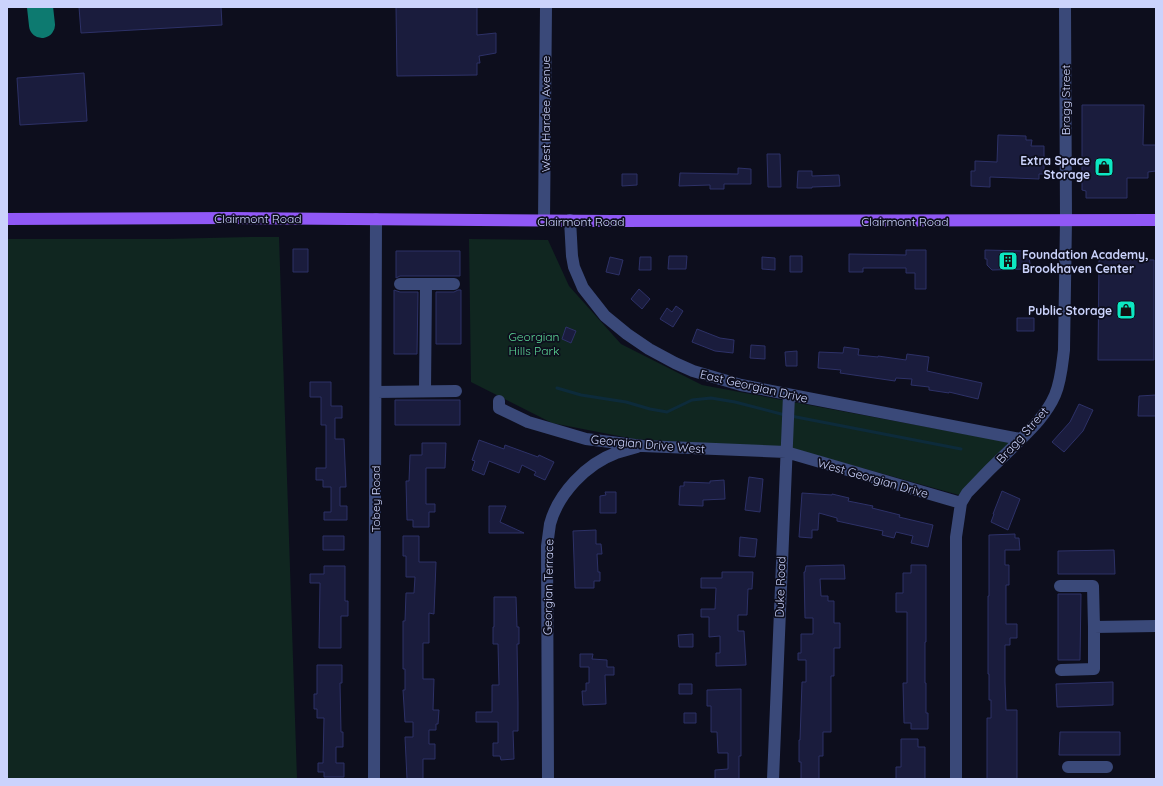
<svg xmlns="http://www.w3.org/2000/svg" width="1163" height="786" viewBox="0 0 1163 786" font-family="Quicksand,sans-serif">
<rect width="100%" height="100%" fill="#0d0e1d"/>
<!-- green -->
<path fill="#102620" d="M 250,237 L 279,237 L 297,779 L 7,779 L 7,239 L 166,239 Z
M 469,239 L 548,240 L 569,286 L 621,344 L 702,385 L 1013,443 L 959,495 L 790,448 L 634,439 L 552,423 L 471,382 Z"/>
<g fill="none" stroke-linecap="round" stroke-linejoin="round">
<!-- stream -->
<path stroke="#0d2b3b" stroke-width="3" d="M 557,388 L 581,395 L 626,402 L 650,409 L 667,412 L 692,400 L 711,398 L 735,402 L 785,415
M 791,416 L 961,449"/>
<!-- taxiway -->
<path stroke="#0d7a70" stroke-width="26" d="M 40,7 L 42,25"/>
</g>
<!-- building -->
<path fill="#1a1c3d" stroke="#2d3167" d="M 79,7 L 221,7 L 222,25 L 81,33 Z
M 396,7 L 477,7 L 477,35 L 496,33 L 496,53 L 479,56 L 480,63 L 477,63 L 477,75 L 397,76 Z
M 84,73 L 87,121 L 20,125 L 17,78 Z
M 1082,105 L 1144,105 L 1143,145 L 1156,145 L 1156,171 L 1148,172 L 1148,178 L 1127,178 L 1127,198 L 1086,198 L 1086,191 L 1082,190 Z
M 998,135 L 1026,136 L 1026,140 L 1032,140 L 1031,146 L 1044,146 L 1044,174 L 1039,174 L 1039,179 L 990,177 L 990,187 L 971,186 L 971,171 L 975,171 L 975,161 L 997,162 Z
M 767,154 L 780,154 L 781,187 L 768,187 Z
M 738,168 L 751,169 L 751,184 L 724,184 L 724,189 L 710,189 L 710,185 L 679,186 L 680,173 L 738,174 Z
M 798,171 L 812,171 L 812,176 L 839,175 L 840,186 L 812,187 L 812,188 L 797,188 Z
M 622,174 L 637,174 L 637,185 L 622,186 Z
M 293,249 L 308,249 L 308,272 L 293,272 Z
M 906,250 L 926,250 L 926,289 L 915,289 L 915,273 L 906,273 L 906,268 L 863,268 L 863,272 L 849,272 L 849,254 L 906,255 Z
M 985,250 L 1025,251 L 1025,255 L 1029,256 L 1030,264 L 1025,264 L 1025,269 L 992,270 L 987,265 L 987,259 L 985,259 Z
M 396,251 L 460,251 L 460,276 L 400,276 L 396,278 Z
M 669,256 L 687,256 L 686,269 L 668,269 Z
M 790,256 L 802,256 L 802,272 L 790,272 Z
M 610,257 L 623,260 L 619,275 L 606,272 Z
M 640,257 L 651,257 L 651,270 L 639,270 Z
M 762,257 L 775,258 L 775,270 L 762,269 Z
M 1099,259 L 1154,260 L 1154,360 L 1098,360 Z
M 639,289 L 650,299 L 642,309 L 631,299 Z
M 394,290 L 400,292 L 418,292 L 417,354 L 394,354 Z
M 458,290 L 461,290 L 461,344 L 436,344 L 436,292 L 454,292 Z
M 676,306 L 683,311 L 673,327 L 660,319 L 667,308 L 672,312 Z
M 1017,318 L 1034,318 L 1034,331 L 1017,331 Z
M 566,327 L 576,331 L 571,343 L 562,339 Z
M 697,329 L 720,338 L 734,340 L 733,353 L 715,351 L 692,342 Z
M 751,345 L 765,346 L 765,359 L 750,358 Z
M 844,347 L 859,349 L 858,355 L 878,357 L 878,356 L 906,360 L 907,354 L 929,357 L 927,371 L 982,383 L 978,399 L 949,392 L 949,393 L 929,390 L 929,387 L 911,385 L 912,379 L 896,378 L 895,381 L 840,373 L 841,370 L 818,368 L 819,352 L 843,353 Z
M 797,351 L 797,366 L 786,366 L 785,352 Z
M 310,382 L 331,382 L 331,406 L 342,406 L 342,418 L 335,418 L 335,439 L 344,439 L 346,487 L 340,487 L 340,506 L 347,506 L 347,520 L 324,520 L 324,512 L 331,512 L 331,487 L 323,487 L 323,480 L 316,480 L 316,468 L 326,468 L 326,425 L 321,425 L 321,397 L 310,397 Z
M 1156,395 L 1156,416 L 1138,416 L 1139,396 Z
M 395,400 L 460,400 L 460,425 L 395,425 Z
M 1079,404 L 1093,410 L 1083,431 L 1064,452 L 1052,442 L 1070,422 Z
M 479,440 L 504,449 L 505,445 L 538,457 L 539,455 L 554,462 L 545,480 L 534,475 L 536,472 L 522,465 L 519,473 L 489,461 L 484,475 L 472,470 L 475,461 L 472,460 Z
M 422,443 L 446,443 L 445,468 L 426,468 L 426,504 L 435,504 L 435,512 L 429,512 L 429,527 L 413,527 L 413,520 L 407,520 L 406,481 L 409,481 L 410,455 L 422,455 Z
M 749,477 L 763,479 L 760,512 L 745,510 Z
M 724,480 L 725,499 L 703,500 L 703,506 L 679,505 L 680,486 L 684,486 L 684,482 L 710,483 L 710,481 Z
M 1002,491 L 1020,499 L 1008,530 L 991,522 L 994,514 L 993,514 Z
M 605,492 L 616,492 L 616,513 L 600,513 L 600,496 L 606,495 Z
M 802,493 L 832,495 L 832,494 L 849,498 L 848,501 L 873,506 L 872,508 L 900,515 L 899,517 L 933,525 L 928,547 L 911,543 L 913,536 L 896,532 L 894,538 L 882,535 L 883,531 L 837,521 L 837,518 L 819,513 L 818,530 L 812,530 L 812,538 L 799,537 Z
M 489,506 L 506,506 L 500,522 L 524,533 L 489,533 Z
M 596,530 L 596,544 L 601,544 L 602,554 L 597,554 L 598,572 L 600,572 L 600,581 L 594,581 L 594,588 L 575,588 L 573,531 Z
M 1015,534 L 1015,538 L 1019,538 L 1020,550 L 1005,550 L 1005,565 L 1009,565 L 1009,585 L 1006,585 L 1006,624 L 1017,624 L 1017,638 L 1010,638 L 1010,645 L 1005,645 L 1005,682 L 1006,710 L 1017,710 L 1017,779 L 987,779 L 987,718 L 991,718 L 991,700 L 989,700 L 989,674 L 988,674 L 988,596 L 989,596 L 989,535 Z
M 323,536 L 344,536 L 344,550 L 323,550 Z
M 403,536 L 419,536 L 419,562 L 436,562 L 434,614 L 429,613 L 429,643 L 423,643 L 423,679 L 434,679 L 433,710 L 439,710 L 438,724 L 436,724 L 436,730 L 429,730 L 429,744 L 435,744 L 435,759 L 423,759 L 423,779 L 407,779 L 405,737 L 413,737 L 413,722 L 405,722 L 403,690 L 405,690 L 405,669 L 403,669 L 403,621 L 405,621 L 406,593 L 414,593 L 415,577 L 406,577 L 406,556 L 403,556 Z
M 740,537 L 757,539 L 755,557 L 739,556 Z
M 1114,550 L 1115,574 L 1058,574 L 1058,551 Z
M 844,565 L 845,579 L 820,579 L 821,596 L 828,596 L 828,601 L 834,601 L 834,623 L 840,623 L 840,648 L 834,648 L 834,676 L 831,676 L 831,732 L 823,732 L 823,756 L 819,756 L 819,779 L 801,779 L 801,762 L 799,762 L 799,740 L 800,740 L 802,682 L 806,682 L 806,660 L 798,660 L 798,653 L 801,653 L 801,634 L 813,634 L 813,618 L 805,618 L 804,572 L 805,572 L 806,566 Z
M 911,565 L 926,565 L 926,642 L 925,642 L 925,683 L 926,683 L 926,713 L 928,713 L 928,729 L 911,729 L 911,723 L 904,723 L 903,683 L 907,683 L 907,612 L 896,612 L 896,593 L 903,593 L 903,573 L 911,573 Z
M 324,566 L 345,566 L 345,601 L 348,601 L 348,616 L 341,616 L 341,648 L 319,648 L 320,583 L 310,583 L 310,574 L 324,574 Z
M 722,572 L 753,572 L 752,589 L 748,589 L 747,615 L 738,615 L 738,631 L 744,631 L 746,665 L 716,666 L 716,653 L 720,653 L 720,636 L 709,637 L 709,617 L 701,617 L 701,609 L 715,609 L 716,588 L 701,588 L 701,578 L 722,578 Z
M 1058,594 L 1081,594 L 1080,660 L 1058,660 Z
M 494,597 L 516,597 L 517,627 L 519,627 L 519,644 L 517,644 L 518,703 L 518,731 L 513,731 L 514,759 L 501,760 L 500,756 L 493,756 L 493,743 L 498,743 L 498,722 L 476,722 L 476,712 L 492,712 L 492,685 L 499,685 L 498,644 L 493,644 L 493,627 L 494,627 Z
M 693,634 L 693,647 L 679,647 L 678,635 Z
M 580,654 L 593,654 L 592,659 L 607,660 L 607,667 L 614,667 L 614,675 L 605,675 L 606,704 L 583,705 L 582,691 L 586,691 L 586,683 L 589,683 L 589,667 L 580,667 Z
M 317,665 L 342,665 L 342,683 L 340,683 L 341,732 L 343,732 L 343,747 L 336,747 L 336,763 L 344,763 L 344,777 L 324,777 L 324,772 L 318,772 L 318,763 L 323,763 L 324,718 L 317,718 L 317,709 L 314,709 L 314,694 L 317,694 Z
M 1113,682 L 1113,705 L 1057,707 L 1056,684 Z
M 679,684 L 692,684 L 692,694 L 679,694 Z
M 741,689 L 741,756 L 739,756 L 739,779 L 715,779 L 715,770 L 728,769 L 728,753 L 718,753 L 717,732 L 711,732 L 711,706 L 707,706 L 707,690 Z
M 684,713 L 696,713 L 696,723 L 684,723 Z
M 1060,732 L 1120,732 L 1120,755 L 1059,755 Z
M 901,739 L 918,739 L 918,747 L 925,747 L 925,779 L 896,779 L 896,767 L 901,767 Z"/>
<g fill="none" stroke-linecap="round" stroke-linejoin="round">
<!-- minor -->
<path stroke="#3a4979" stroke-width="12" d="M 544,220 L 546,7
M 570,220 L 572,256 L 574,267 L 583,288 L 605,316 L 627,334 L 649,349 L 675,363 L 693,371 L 741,385 L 1020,439
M 400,284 L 454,284
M 425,391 L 426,284
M 376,392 L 456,391
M 499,401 L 499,408 L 528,422 L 586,439 L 643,446 L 786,452 L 961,503
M 1060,586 L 1093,586 L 1094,627 L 1156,626
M 1061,670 L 1094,669 L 1094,627
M 1068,767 L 1107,767
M 374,779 L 376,219
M 548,779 L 547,546 C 548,539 549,531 550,524 C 558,494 586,464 616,453 C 623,451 630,449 637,447
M 773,779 L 789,395
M 956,779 L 956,537 L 961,503 L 967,493 C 982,477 997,462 1013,447 C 1028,432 1046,416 1055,395 C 1061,381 1062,366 1064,350 L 1066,220 L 1065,7"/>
<!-- major -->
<path stroke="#9058f6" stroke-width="12" d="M 7,219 L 233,218 L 613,221 L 1156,220"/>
</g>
<!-- icons -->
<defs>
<symbol id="shop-square" viewBox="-11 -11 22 22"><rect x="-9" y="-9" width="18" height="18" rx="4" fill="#0de7c2" stroke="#0d0e1d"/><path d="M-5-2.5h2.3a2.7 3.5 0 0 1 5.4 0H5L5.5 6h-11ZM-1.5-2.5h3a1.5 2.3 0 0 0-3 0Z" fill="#111"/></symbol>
<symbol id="building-square" viewBox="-11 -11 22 22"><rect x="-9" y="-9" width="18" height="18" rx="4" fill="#0de7c2" stroke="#0d0e1d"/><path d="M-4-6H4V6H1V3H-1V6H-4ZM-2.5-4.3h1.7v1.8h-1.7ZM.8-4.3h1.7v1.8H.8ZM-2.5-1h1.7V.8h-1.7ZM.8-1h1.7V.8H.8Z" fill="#111"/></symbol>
</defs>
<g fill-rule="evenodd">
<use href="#shop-square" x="1093" y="156" width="22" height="22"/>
<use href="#building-square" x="997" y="250" width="22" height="22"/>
<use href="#shop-square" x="1115" y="299" width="22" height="22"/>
</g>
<g text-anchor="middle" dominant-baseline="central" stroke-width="3.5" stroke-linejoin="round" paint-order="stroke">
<!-- street labels -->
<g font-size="12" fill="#cbd3fc" stroke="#0d0e1d">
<text transform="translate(1065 100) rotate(-90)">Bragg Street</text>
<text transform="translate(545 114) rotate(-90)">West Hardee Avenue</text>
<text x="258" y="218">Clairmont Road</text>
<text x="581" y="221">Clairmont Road</text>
<text x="905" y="221">Clairmont Road</text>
<text transform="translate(754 386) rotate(13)">East Georgian Drive</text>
<text transform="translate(1022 435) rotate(-48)">Bragg Street</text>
<text transform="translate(648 444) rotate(5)">Georgian Drive West</text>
<text transform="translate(873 478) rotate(16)">West Georgian Drive</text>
<text transform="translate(375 499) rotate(-90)">Tobey Road</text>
<text transform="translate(548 587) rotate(-89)">Georgian Terrace</text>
<text transform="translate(780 587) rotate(-88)">Duke Road</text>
</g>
<!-- poi labels -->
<g font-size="12" font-weight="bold" fill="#cbd3fc" stroke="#0d0e1d" text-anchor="end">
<text x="1090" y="160">Extra Space<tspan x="1090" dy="14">Storage</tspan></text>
<text x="1022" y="254" text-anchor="start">Foundation Academy,<tspan x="1022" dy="14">Brookhaven Center</tspan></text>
<text x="1112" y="310">Public Storage</text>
</g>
<!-- park labels -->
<g font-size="12" fill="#5cd797" stroke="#0d0e1d">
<text x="534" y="336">Georgian<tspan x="534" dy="14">Hills Park</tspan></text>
</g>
</g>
<!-- border -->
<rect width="1163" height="786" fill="none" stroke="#cbd3fc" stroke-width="16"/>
</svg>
